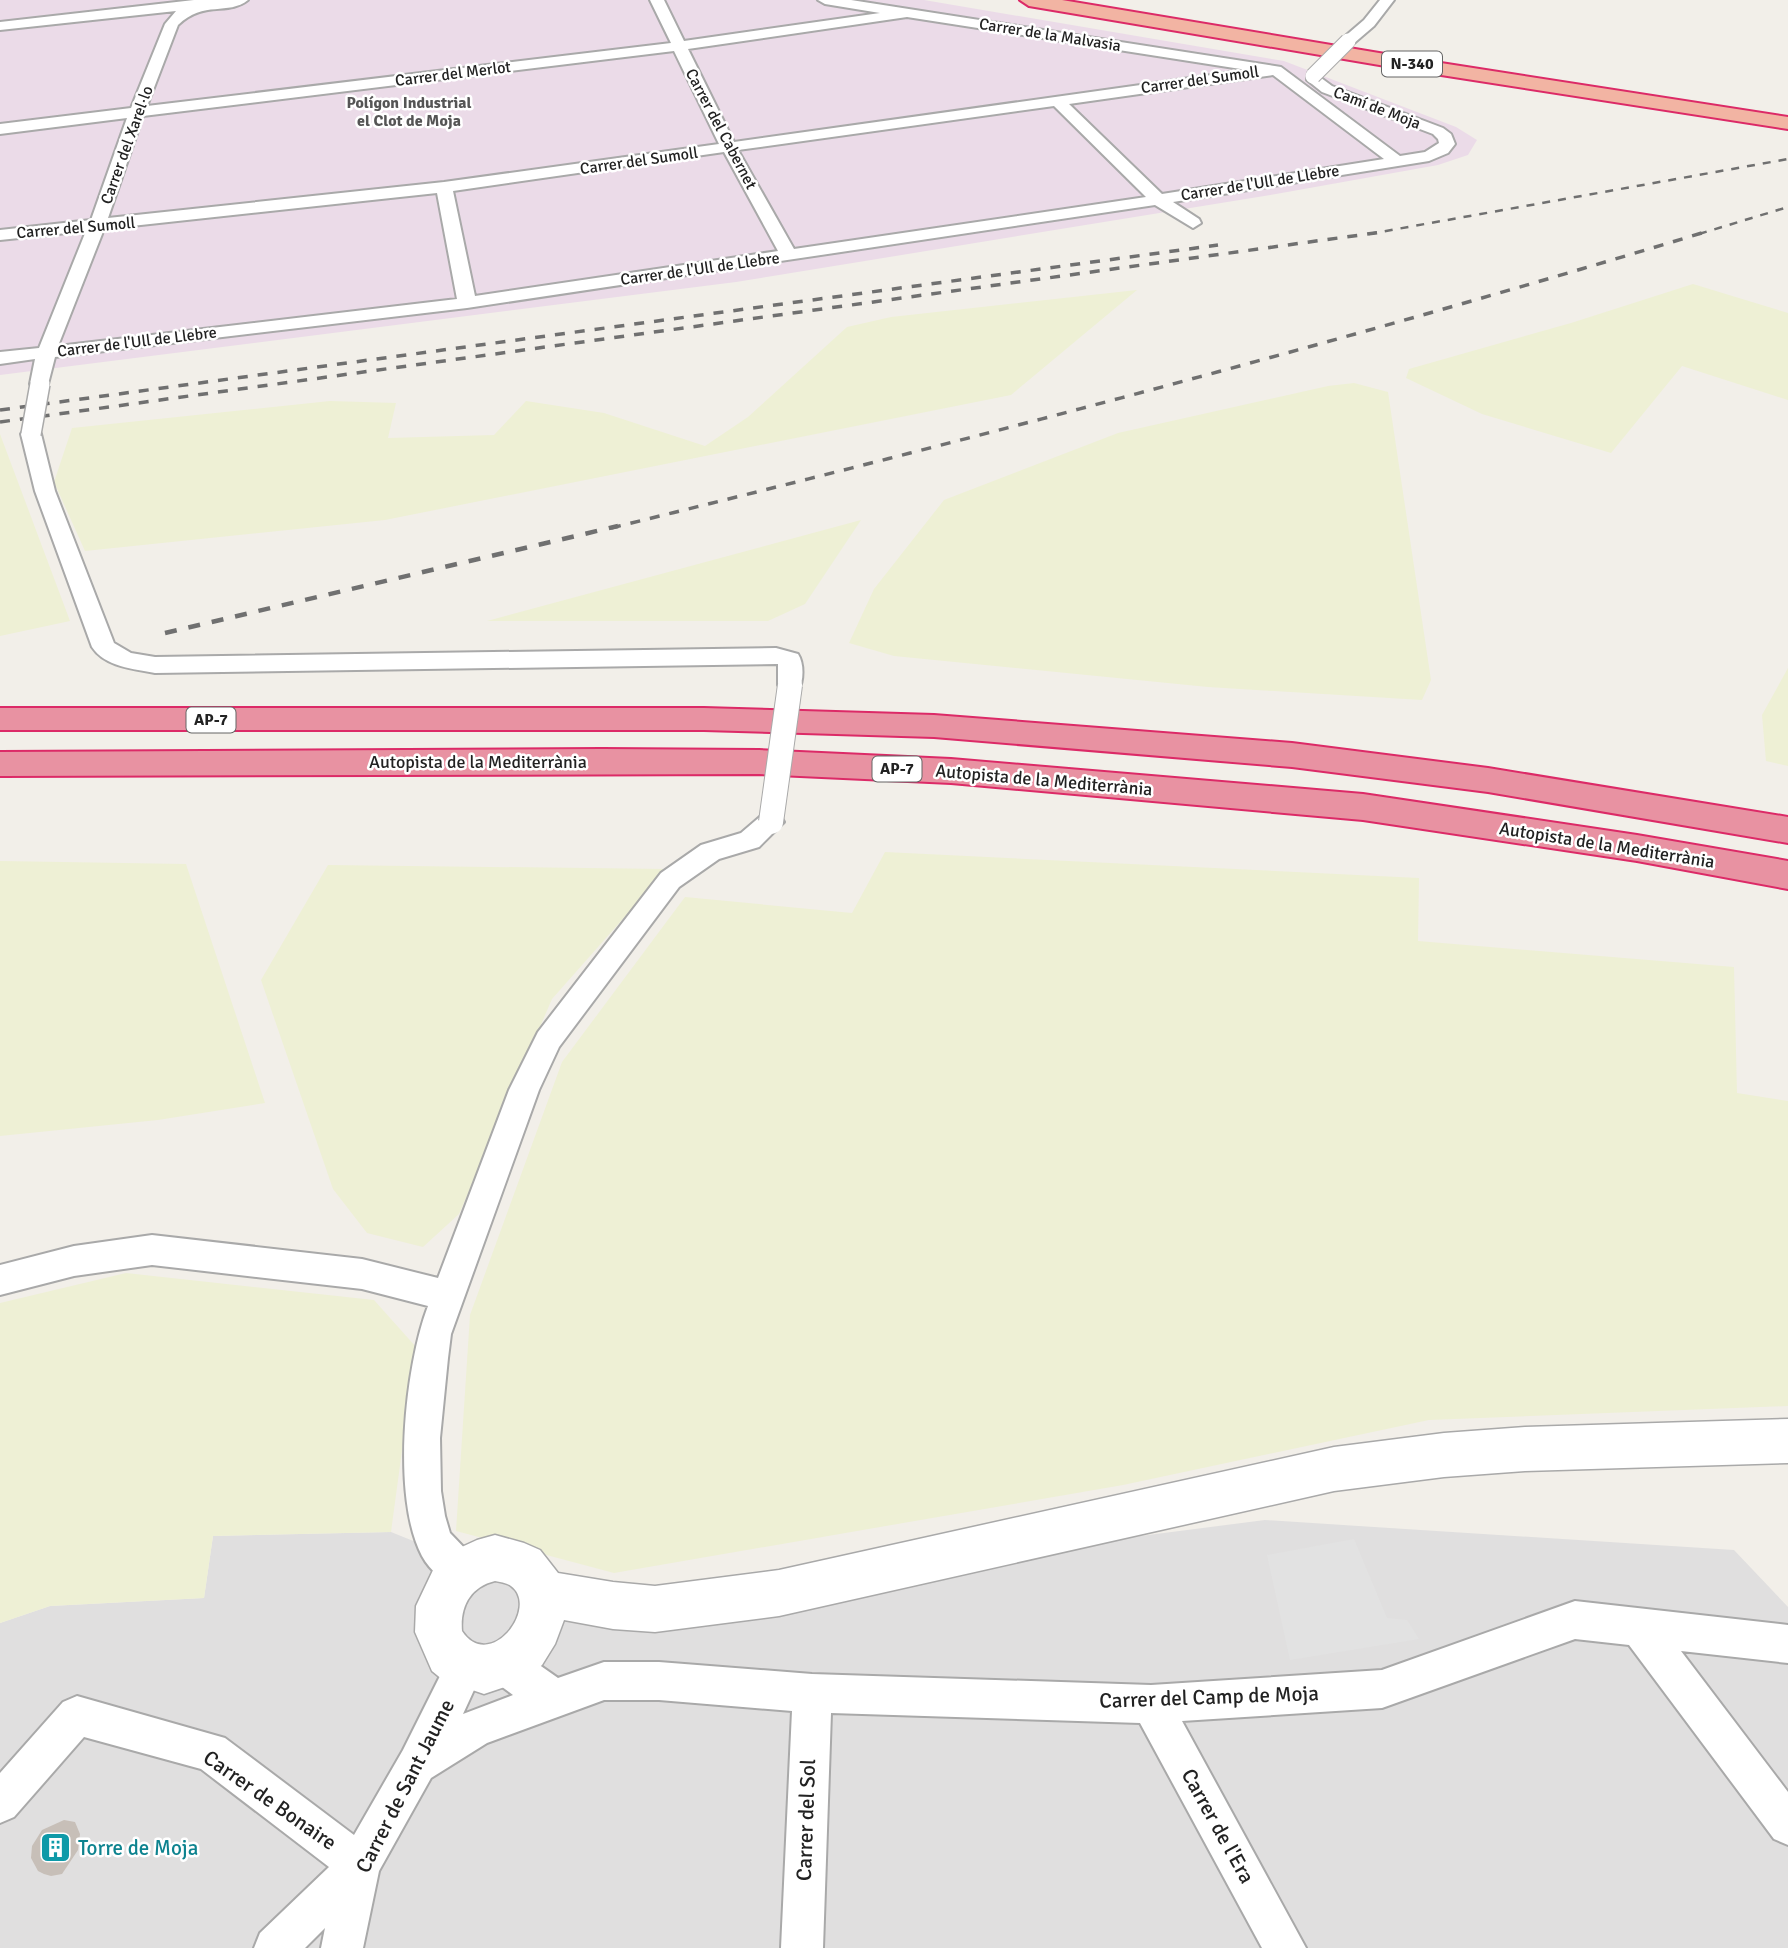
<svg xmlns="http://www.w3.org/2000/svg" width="1788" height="1948" viewBox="0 0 1788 1948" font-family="Signika,sans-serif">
<rect width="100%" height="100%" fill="#f2efe9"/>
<!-- residential -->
<path fill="#e0dfdf" d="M 1265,1520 L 1734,1550 L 1788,1607 L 1788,1948 L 0,1948 L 0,1623 L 50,1606 L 204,1598 L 213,1536 L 391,1532 L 579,1608 Z"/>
<!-- industrial -->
<path fill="#ebdbe8" d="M 0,0 L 924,0 L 1284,61 L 1456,127 L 1477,140 L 1468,155 L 1438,165 L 1276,194 L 736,282 L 0,375 Z"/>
<!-- farmland -->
<path fill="#eef0d5" d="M 1693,284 L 1788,313 L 1788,400 L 1682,366 L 1611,453 L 1482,414 L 1406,378 L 1409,369 L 1571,323 Z
M 1137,290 L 1011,395 L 385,520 L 85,551 L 54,482 L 72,428 L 330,401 L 396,403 L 388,438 L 494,435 L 526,401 L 604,413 L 705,446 L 748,417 L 847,327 L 891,317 Z
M 1354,383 L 1388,392 L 1431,680 L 1422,700 L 1208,687 L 894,656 L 849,643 L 874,589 L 944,500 L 1118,433 L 1328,386 Z
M 0,434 L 70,621 L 0,636 Z
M 861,520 L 805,604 L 768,621 L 487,621 Z
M 1788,668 L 1788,766 L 1766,761 L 1762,715 Z
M 885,852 L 1419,878 L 1418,941 L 1734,967 L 1737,1093 L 1788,1101 L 1788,1406 L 1429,1420 L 1123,1485 L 614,1573 L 456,1531 L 470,1315 L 562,1062 L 685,897 L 852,913 Z
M 0,861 L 186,864 L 265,1103 L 158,1120 L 0,1136 Z
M 328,865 L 667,869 L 552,999 L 459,1214 L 423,1247 L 367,1233 L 333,1189 L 261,980 Z
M 126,1273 L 374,1300 L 416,1347 L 391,1532 L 213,1536 L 204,1598 L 50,1606 L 0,1623 L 0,1303 Z"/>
<!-- parking -->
<path fill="#e2e2e2" d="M 1354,1539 L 1387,1618 L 1407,1620 L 1419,1639 L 1290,1660 L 1267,1555 Z"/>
<!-- building -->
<path fill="#c7bfb8" d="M 64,1820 L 75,1822 L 80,1834 L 78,1850 L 62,1874 L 51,1876 L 44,1874 L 38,1871 L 31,1858 L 32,1846 L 42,1830 Z"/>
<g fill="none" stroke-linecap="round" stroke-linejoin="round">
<defs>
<path id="minor" d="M 194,0 L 248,0 C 228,16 204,0 178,25 L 147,106 L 671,43 L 650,0 L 664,0 L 684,41 L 880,13 L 825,4 L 818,0 L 851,0 L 1281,67 L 1400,156 L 1425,152 L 1439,143 L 1438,139 L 1433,134 L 1322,92 L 1307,80 L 1308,73 L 1313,72 L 1332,86 L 1443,128 L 1451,134 L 1455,144 L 1448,153 L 1429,161 L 1173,202 L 1199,219 L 1201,223 L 1193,228 L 1155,205 L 467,308 L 55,357 L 47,388 L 33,388 L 30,384 L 35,359 L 0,364 L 0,352 L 39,348 L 86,231 L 0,240 L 0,230 L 91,220 L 127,118 L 0,134 L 0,124 L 131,108 L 165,24 L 176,11 L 0,30 L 0,22 ZM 907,17 L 1247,70 L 734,142 L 688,49 ZM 674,51 L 719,144 L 444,182 L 108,218 L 143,116 ZM 1273,75 L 1384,159 L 1162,194 L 1069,104 ZM 1054,106 L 1146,197 L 794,249 L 738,150 ZM 724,152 L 778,251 L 475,296 L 453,191 ZM 437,193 L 457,299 L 58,346 L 104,229 Z
M 1380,0 L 1394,0 L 1374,26 L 1353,44 L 1343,44 L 1343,38 L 1364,20 Z
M 31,428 L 38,430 L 41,434 L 55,491 L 114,643 L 131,653 L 155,657 L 776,648 L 798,654 C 804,663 804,681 798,691 L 790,693 L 782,691 L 778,685 L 778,664 L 776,664 L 155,673 C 134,669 105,667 92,647 L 35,491 L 21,434 L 24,430 Z
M 771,813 L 780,815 L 784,822 L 759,847 L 719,859 L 679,887 L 559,1047 L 539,1090 L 451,1334 L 448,1358 L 440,1438 L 441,1491 L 445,1516 L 450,1533 L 475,1559 L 480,1572 L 475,1585 L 462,1590 C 446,1584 430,1571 422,1556 C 391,1497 405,1366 428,1306 L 362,1289 L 152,1265 L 74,1276 L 0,1295 L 0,1265 L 74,1246 L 152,1235 L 362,1259 L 438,1278 L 509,1090 L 538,1032 L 661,873 L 701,845 L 741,833 L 762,815 Z
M 1575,1601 L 1788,1625 L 1788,1663 L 1681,1651 L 1788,1792 L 1788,1845 L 1774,1839 L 1629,1645 L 1575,1639 L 1382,1708 L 1182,1721 L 1306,1948 L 1262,1948 L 1140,1723 L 831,1713 L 823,1948 L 781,1948 L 792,1711 L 659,1700 L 604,1700 L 487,1743 L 431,1778 L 379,1871 L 363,1948 L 321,1948 L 325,1928 L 305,1948 L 254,1948 L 260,1933 L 329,1867 L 201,1769 L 84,1737 L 14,1817 L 0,1823 L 0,1773 L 63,1702 L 77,1696 L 225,1738 L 354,1835 L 403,1750 L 452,1652 L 466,1647 L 480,1652 L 485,1666 L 463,1714 L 513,1695 L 490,1678 L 485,1664 L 490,1650 L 504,1645 L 518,1650 L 558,1678 L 604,1662 L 659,1662 L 812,1674 L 1151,1685 L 1382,1670 Z"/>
<path id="tertiary" d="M 1788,1419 L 1788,1463 L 1525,1471 L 1444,1477 L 1334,1491 L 779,1616 L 655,1632 L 613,1629 L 564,1620 L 555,1644 L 542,1665 L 523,1681 L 484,1694 L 443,1680 L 432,1671 L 415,1632 L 416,1606 L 435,1566 L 453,1551 L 477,1540 L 495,1535 L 524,1543 L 540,1550 L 558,1573 L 613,1582 L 655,1586 L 779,1570 L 1334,1447 L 1444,1433 L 1525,1427 ZM 495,1581 C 500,1582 507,1583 511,1586 C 540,1607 490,1673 462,1631 C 460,1607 470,1587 495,1581 Z"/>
<path id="trunk" d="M 1020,0 L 1062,0 L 1409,58 L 1788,117 L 1788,129 L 1409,70 L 1029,6 Z"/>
<path id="motorway" d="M 0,708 L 704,708 L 934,715 L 1292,743 L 1488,768 L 1788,817 L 1788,843 L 1488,792 L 1292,767 L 934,737 L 704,730 L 0,730 Z
M 602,749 L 759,750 L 951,759 L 1363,794 L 1637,835 L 1788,861 L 1788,889 L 1637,861 L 1363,820 L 951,783 L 759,774 L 0,776 L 0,752 Z"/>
</defs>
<!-- minor casing -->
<use href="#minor" stroke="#a9a9a9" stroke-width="4"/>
<!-- tertiary casing -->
<use href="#tertiary" stroke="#a9a9a9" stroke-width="3"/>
<!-- trunk casing -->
<use href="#trunk" stroke="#dc2a67" stroke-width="4"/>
<!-- motorway casing -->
<use href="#motorway" stroke="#dc2a67" stroke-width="4"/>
<!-- minor -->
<use href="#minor" fill="#fff" fill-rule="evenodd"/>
<!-- tertiary -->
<use href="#tertiary" fill="#fff" fill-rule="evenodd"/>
<!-- trunk -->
<use href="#trunk" fill="#f2b4a3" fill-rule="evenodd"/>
<!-- motorway -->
<use href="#motorway" fill="#e892a2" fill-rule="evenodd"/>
<!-- rail-far2 -->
<path stroke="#707070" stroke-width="2.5" stroke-dasharray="8 8" stroke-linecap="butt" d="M 1369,234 L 1788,159
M 1699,234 L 1788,207"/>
<!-- rail-far1 -->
<path stroke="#707070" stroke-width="3.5" stroke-dasharray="10 10" stroke-linecap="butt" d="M 0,410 L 1218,245
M 0,422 L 1382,232
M 611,528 C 978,438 1343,342 1705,232"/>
<!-- rail -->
<path stroke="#707070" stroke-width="4.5" stroke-dasharray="12 12" stroke-linecap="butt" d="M 165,633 L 618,526"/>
<defs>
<path id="minor-bridge-far2" d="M 1313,76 L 1348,41"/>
<path id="minor-bridge-far1" d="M 31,434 L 40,384"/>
<path id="minor-bridge" d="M 771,822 L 790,685"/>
</defs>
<!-- minor-bridge-far2 casing -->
<use href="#minor-bridge-far2" stroke="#a9a9a9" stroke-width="17" stroke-linecap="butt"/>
<!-- minor-bridge-far1 casing -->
<use href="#minor-bridge-far1" stroke="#a9a9a9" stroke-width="22" stroke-linecap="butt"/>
<!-- minor-bridge casing -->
<use href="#minor-bridge" stroke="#a9a9a9" stroke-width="26" stroke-linecap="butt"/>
<!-- minor-bridge-far2 -->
<use href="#minor-bridge-far2" stroke="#fff" stroke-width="15"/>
<!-- minor-bridge-far1 -->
<use href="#minor-bridge-far1" stroke="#fff" stroke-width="19"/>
<!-- minor-bridge -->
<use href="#minor-bridge" stroke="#fff" stroke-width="24"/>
</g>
<!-- icons -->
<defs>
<symbol id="building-square" viewBox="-11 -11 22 22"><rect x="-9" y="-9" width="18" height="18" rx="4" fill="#0f9aa8" stroke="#fff"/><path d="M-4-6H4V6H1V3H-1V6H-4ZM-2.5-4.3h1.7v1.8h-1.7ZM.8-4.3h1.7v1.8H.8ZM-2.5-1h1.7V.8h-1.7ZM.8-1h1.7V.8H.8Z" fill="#fff"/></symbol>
</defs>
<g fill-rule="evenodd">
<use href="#building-square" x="38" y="1830" width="35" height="35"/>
</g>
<g text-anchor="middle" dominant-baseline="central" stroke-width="5" stroke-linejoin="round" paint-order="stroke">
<!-- far-street labels -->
<g font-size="16" fill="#222" stroke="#fff">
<text transform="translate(1050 35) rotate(9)">Carrer de la Malvasia</text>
<text transform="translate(453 74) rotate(-7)">Carrer del Merlot</text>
<text transform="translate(1200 80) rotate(-8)">Carrer del Sumoll</text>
<text transform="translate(1377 108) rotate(21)">Camí de Moja</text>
<text transform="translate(721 129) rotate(62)">Carrer del Cabernet</text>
<text transform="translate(127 145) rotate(-70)">Carrer del Xarel·lo</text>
<text transform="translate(639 161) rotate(-8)">Carrer del Sumoll</text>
<text transform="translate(1260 183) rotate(-9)">Carrer de l'Ull de Llebre</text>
<text transform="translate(76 228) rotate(-5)">Carrer del Sumoll</text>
<text transform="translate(700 269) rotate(-8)">Carrer de l'Ull de Llebre</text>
<text transform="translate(137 342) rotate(-7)">Carrer de l'Ull de Llebre</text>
</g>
<!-- shield labels -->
<g fill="#fff" stroke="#646464" stroke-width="2">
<rect x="1382" y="51.5" width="60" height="25" rx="5"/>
<rect x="186.5" y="707.5" width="49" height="25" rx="5"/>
<rect x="872.5" y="756.5" width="49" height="25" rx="5"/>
</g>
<g font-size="16" font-weight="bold" fill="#222">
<text x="1412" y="64">N-340</text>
<text x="211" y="720">AP-7</text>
<text x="897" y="769">AP-7</text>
</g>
<!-- far-neighbourhood labels -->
<g font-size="16" font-weight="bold" fill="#555" stroke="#fff">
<text x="409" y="103">Polígon Industrial<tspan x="409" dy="18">el Clot de Moja</tspan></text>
</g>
<!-- street labels -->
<g font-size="18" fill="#222" stroke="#fff">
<text x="478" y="762">Autopista de la Mediterrània</text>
<text transform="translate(1044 780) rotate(5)">Autopista de la Mediterrània</text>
<text transform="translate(1607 845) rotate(9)">Autopista de la Mediterrània</text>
</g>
<!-- near-street labels -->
<g font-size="21" fill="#222" stroke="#fff">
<text transform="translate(1209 1697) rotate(-2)">Carrer del Camp de Moja</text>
<text transform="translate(405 1786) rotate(-63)">Carrer de Sant Jaume</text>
<text transform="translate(270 1800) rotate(35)">Carrer de Bonaire</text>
<text transform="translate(806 1820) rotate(-88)">Carrer del Sol</text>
<text transform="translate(1218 1826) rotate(61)">Carrer de l'Era</text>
</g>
<!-- near-culture labels -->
<g font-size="21" fill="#0d838f" stroke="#fff" text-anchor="start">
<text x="78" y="1848">Torre de Moja</text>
</g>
</g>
</svg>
